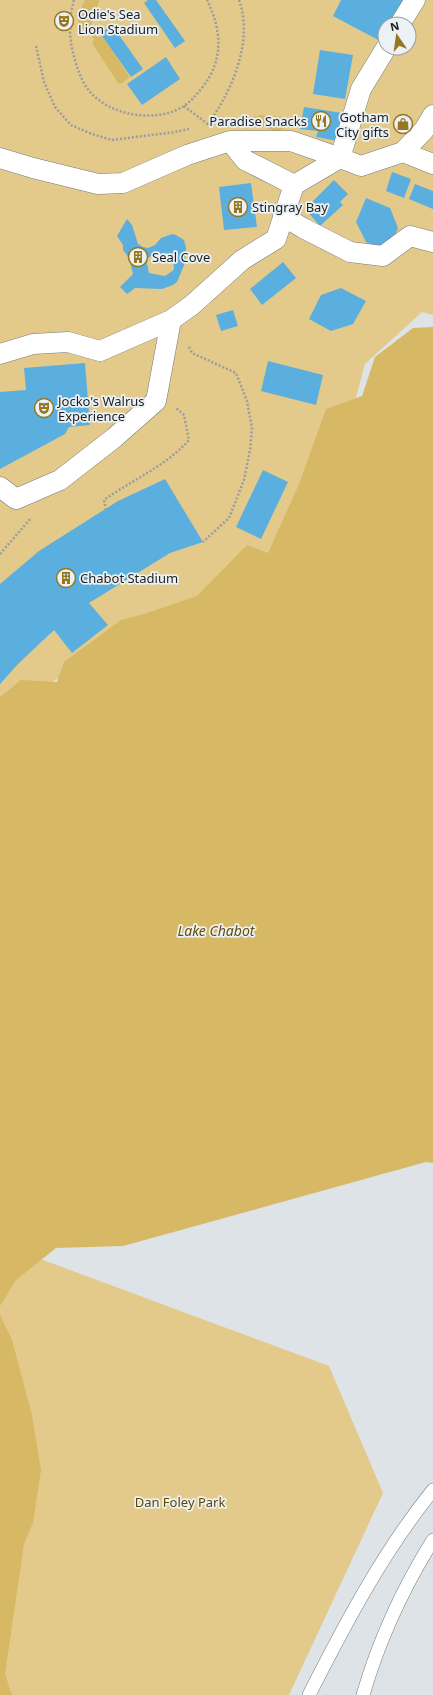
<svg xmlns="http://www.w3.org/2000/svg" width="433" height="1695" viewBox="0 0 433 1695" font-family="'Noto Sans',sans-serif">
<rect width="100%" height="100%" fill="#dee3e7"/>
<!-- green -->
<path fill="#e3ca8b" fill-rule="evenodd" d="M 0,0 L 433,0 L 433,315 L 422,312 L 365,364 L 312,563 L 75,669 L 0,711 ZM 385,24 L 409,24 L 409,48 L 385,48 Z
M 0,1244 L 329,1366 L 383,1493 L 289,1695 L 0,1695 Z"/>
<!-- water -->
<path fill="#d7b865" d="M 85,0 L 100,0 C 96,8 94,21 90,26 L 97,37 L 103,37 L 129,76 L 129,78 L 120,84 L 118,83 L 92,43 L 94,39 L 86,29 L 79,28 L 78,16 Z
M 260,115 L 282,117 L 291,122 L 290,124 C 273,138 271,127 256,124 L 246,129 L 243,127 L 242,124 L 246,119 Z
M 433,327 L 433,1163 L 426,1162 L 123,1246 L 56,1248 L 16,1280 L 0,1306 L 0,697 L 21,680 L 57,682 L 64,662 L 121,620 L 144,614 L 197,596 L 247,545 L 268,553 L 299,484 L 326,409 L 362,396 L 375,357 L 413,328 Z
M 0,1315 L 12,1340 L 32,1415 L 41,1470 L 33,1523 L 24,1544 L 5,1674 L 12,1695 L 0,1695 Z"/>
<!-- building -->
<path fill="#5aafdf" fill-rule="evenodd" d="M 148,0 L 156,0 L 185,41 L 175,48 L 144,3 Z
M 341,0 L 404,0 L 391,24 L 385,24 L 385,36 L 382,42 L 333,16 Z
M 112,25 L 143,69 L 131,77 L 100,33 Z
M 320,50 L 353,55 L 345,99 L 313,94 Z
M 166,57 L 180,79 L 142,105 L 127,84 Z
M 304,107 L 342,113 L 338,141 L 316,137 L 318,131 L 300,129 Z
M 398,115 L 412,118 L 409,132 L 395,129 Z
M 392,172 L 411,179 L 404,198 L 386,191 Z
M 334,180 L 348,194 L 340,202 L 343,205 L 320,226 L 305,209 Z
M 251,183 L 257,227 L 224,230 L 219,187 Z
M 415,184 L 433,191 L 433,209 L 409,199 Z
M 366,198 L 390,208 L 398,228 L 388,252 L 366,242 L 356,222 Z
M 127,219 L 132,225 L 138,244 L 143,247 L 148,248 L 155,245 L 161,238 L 172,234 L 176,235 L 184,240 L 186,248 L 185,263 L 177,282 L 173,285 L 162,289 L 135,288 L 127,294 L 120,287 L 133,274 L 129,258 L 123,250 L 123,245 L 117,236 ZM 166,253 L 170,254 L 173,257 L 174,269 L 171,272 L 165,276 L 149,273 L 146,259 L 153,255 Z
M 283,262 L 296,278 L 262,305 L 250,289 Z
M 341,288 L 366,301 L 353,324 L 331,331 L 309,319 L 321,295 Z
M 233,310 L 238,326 L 221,331 L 216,315 Z
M 268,361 L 323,375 L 316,405 L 261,391 Z
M 85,363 L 90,425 L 69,427 L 65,434 L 0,469 L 0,392 L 26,390 L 24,368 Z
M 263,470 L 288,482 L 261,539 L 236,527 Z
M 165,479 L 203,542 L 170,553 L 89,603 L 108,625 L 72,653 L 54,630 L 18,664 L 0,684 L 0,584 L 39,551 L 118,501 Z"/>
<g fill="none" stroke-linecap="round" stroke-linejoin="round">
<defs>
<path id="service" d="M 309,1695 C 345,1624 383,1552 433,1490
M 363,1695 C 379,1640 403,1588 433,1540"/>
<path id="pedestrian" d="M 400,24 L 415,0
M 230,141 L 291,141 L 340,158 L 361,89 L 386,48
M 403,152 L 424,130 L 433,115
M 0,158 L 33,168 L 98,184 L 123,183 L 187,155 L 230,141 L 245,160 L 294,185 L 276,239 L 242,260 L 192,305 L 171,320 L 100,351 L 68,342 L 33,344 L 0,354
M 294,185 L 340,158 L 361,166 L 403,152 L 433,164
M 283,216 L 303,228 L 350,252 L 383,256 L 410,236 L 433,242
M 0,487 L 16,499 L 60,480 L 114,438 L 156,401 L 171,320"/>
</defs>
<!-- service casing -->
<use href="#service" stroke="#767b7e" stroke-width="14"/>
<!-- pedestrian casing -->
<use href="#pedestrian" stroke="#767b7e" stroke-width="21"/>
<!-- path -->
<path stroke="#999da0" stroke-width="2.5" stroke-dasharray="2 2" stroke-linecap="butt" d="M 74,0 C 68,20 69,41 75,60 C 78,70 81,79 87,88 C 107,116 156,124 184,106 C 191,101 196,95 202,88 C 224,60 222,31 207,0
M 36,46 L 44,82 L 55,107 L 71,125 L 92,134 L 112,140 L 175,132 L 189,129
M 184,106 L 209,125
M 207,125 C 232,92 254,40 239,0
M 189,347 L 192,353 L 236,373 L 247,401 L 252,428 L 250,450 L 244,480 L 229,518 L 203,542
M 106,510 L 104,500 C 132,480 166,466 189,440 L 184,415 L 176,408
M 0,554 L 31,518"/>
<!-- service -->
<use href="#service" stroke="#fff" stroke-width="13"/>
<!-- pedestrian -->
<use href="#pedestrian" stroke="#fff" stroke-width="20"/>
</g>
<!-- icons -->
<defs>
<symbol id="theatre-ring" viewBox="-11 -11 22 22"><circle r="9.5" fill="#ebf1f4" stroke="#95771f" stroke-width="1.5"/><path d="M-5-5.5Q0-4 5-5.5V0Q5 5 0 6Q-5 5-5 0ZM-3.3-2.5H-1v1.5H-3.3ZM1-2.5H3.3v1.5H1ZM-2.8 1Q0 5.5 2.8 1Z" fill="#95771f"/></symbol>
<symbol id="restaurant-ring" viewBox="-11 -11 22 22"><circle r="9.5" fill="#ebf1f4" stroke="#95771f" stroke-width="1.5"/><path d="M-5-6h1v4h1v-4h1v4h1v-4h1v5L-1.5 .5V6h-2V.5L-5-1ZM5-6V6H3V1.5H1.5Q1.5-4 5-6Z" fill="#95771f"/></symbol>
<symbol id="shop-ring" viewBox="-11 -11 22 22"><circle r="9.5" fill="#ebf1f4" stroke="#95771f" stroke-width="1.5"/><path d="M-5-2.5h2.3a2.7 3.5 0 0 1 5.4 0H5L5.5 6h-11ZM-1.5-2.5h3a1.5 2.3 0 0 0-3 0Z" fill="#95771f"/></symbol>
<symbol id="building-ring" viewBox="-11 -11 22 22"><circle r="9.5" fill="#ebf1f4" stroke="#95771f" stroke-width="1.5"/><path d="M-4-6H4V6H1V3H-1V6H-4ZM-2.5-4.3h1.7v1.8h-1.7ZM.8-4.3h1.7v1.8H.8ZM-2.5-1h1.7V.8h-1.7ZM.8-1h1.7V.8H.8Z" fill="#95771f"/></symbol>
</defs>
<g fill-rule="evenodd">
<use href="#theatre-ring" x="53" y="10" width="22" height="22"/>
<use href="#restaurant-ring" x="310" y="110" width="22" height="22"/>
<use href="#shop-ring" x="392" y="113" width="22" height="22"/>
<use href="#building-ring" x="227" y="196" width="22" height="22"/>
<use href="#building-ring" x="127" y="246" width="22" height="22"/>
<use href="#theatre-ring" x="33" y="397" width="22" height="22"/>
<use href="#building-ring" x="55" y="567" width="22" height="22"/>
</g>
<g text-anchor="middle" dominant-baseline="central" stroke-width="3.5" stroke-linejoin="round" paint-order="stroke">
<!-- poi labels -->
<g font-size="13" fill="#1c1e1f" stroke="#ebf1f4" text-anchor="start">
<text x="78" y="14">Odie's Sea<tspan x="78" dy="15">Lion Stadium</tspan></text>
<text x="389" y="117" text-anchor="end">Gotham<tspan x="389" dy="15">City gifts</tspan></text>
<text x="307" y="121" text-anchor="end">Paradise Snacks</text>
<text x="252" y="207">Stingray Bay</text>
<text x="152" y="257">Seal Cove</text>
<text x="58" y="401">Jocko's Walrus<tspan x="58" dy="15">Experience</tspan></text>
<text x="80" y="578">Chabot Stadium</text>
</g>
<!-- park labels -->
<g font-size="13" fill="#5c4701" stroke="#ebf1f4">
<text x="180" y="1502">Dan Foley Park</text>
</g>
<!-- water labels -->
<g font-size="14" font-style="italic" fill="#634d0b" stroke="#ebf1f4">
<text x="216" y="930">Lake Chabot</text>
</g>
</g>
<!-- north arrow -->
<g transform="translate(397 36) rotate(347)"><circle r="19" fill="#ebf1f4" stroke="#989d9f"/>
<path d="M0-3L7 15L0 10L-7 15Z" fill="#95771f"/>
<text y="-6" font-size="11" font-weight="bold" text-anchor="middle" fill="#1c1e1f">N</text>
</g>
</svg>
